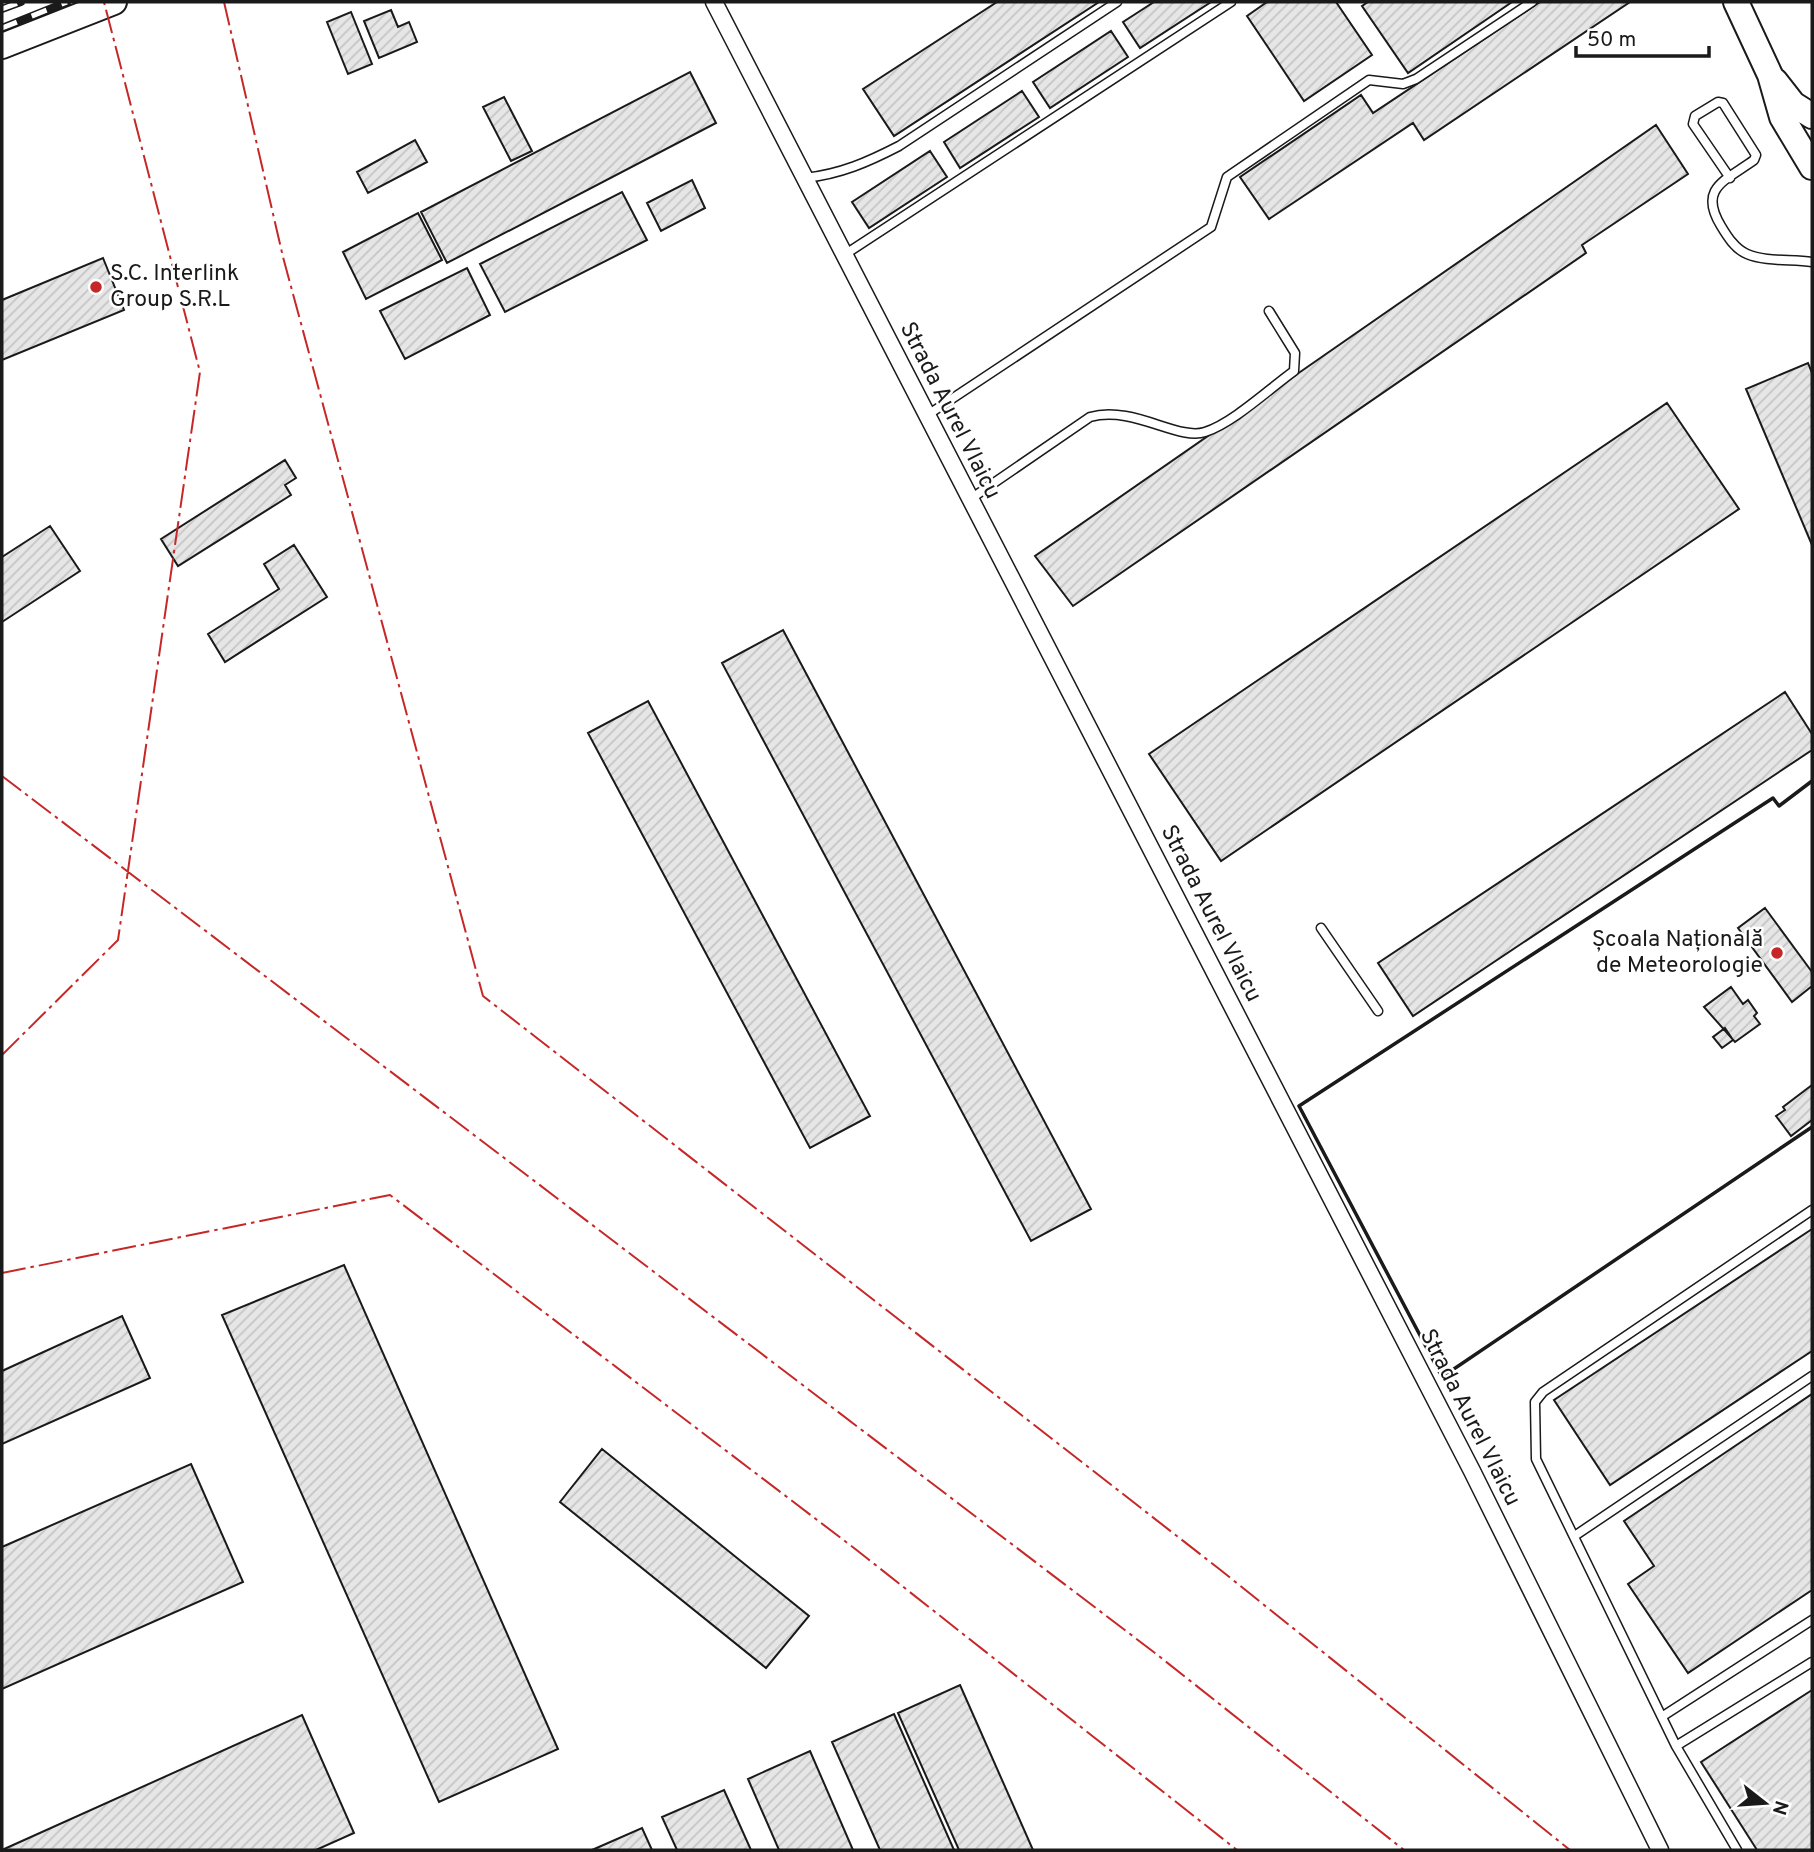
<svg xmlns="http://www.w3.org/2000/svg" width="1814" height="1852" viewBox="0 0 1814 1852" font-family="Overpass,sans-serif">
<defs>
<pattern id="building-hatch" width="6" height="6" patternUnits="userSpaceOnUse" patternTransform="scale(1.75)"><rect width="6" height="6" fill="#e6e6e6"/><path d="M-1 1l2-2M0 6l6-6M5 7l2-2" fill="none" stroke="#c5c5c5"/></pattern>
</defs>
<rect width="100%" height="100%" fill="#fff"/>
<!-- building -->
<path fill="url(#building-hatch)" stroke="#1a1a1a" stroke-width="2" d="M 997,2 L 1099,2 L 894,136 L 863,89 Z
M 1154,2 L 1211,2 L 1140,48 L 1123,22 Z
M 1267,2 L 1336,2 L 1372,55 L 1304,101 L 1247,16 Z
M 1368,2 L 1512,2 L 1408,73 L 1362,6 Z
M 1540,2 L 1630,2 L 1424,140 L 1413,123 L 1269,219 L 1240,177 L 1361,95 L 1373,113 Z
M 391,10 L 398,27 L 409,22 L 417,42 L 379,58 L 364,21 Z
M 351,12 L 372,64 L 348,74 L 327,22 Z
M 1111,31 L 1128,57 L 1050,108 L 1033,82 Z
M 690,72 L 716,123 L 447,263 L 421,212 Z
M 1022,91 L 1039,117 L 960,168 L 944,142 Z
M 504,97 L 532,151 L 511,161 L 483,107 Z
M 1656,125 L 1688,174 L 1582,245 L 1586,253 L 1073,606 L 1035,556 Z
M 415,140 L 427,162 L 368,193 L 357,172 Z
M 930,151 L 947,177 L 869,228 L 852,202 Z
M 692,180 L 705,208 L 661,231 L 647,203 Z
M 622,192 L 647,240 L 505,312 L 480,264 Z
M 418,213 L 442,260 L 366,299 L 343,252 Z
M 103,258 L 124,310 L 2,360 L 2,300 Z
M 467,268 L 490,315 L 405,359 L 380,311 Z
M 1808,363 L 1812,373 L 1812,545 L 1746,389 Z
M 1667,403 L 1739,509 L 1221,861 L 1149,754 Z
M 285,460 L 296,478 L 285,485 L 291,495 L 178,566 L 161,539 Z
M 50,526 L 80,571 L 2,622 L 2,557 Z
M 294,545 L 327,597 L 225,662 L 208,634 L 279,589 L 264,564 Z
M 783,630 L 1091,1209 L 1031,1241 L 722,663 Z
M 1785,692 L 1812,734 L 1812,750 L 1413,1016 L 1378,963 Z
M 648,701 L 870,1116 L 810,1148 L 588,733 Z
M 1765,908 L 1812,972 L 1812,986 L 1792,1002 L 1738,928 Z
M 1731,987 L 1743,1004 L 1748,1000 L 1757,1013 L 1754,1016 L 1760,1024 L 1735,1042 L 1704,1007 Z
M 1725,1028 L 1733,1040 L 1722,1048 L 1713,1037 Z
M 1812,1085 L 1812,1120 L 1791,1136 L 1776,1116 L 1785,1110 L 1783,1107 Z
M 1812,1229 L 1812,1351 L 1610,1485 L 1554,1400 Z
M 344,1265 L 558,1749 L 439,1802 L 222,1315 Z
M 122,1316 L 150,1378 L 2,1444 L 2,1371 Z
M 1812,1394 L 1812,1590 L 1688,1673 L 1628,1584 L 1654,1566 L 1624,1521 Z
M 602,1449 L 809,1616 L 766,1668 L 560,1502 Z
M 191,1464 L 243,1582 L 2,1689 L 2,1547 Z
M 960,1685 L 1033,1850 L 959,1850 L 898,1713 Z
M 1812,1690 L 1812,1850 L 1757,1850 L 1701,1762 Z
M 894,1714 L 954,1850 L 880,1850 L 832,1742 Z
M 302,1715 L 354,1833 L 316,1850 L 2,1850 Z
M 810,1751 L 853,1850 L 779,1850 L 748,1779 Z
M 724,1790 L 751,1850 L 677,1850 L 662,1817 Z
M 642,1828 L 652,1850 L 592,1850 Z"/>
<g fill="none" stroke-linecap="round" stroke-linejoin="round">
<defs>
<path id="lane" d="M 805,178 C 841,174 868,162 899,146 L 1117,2
M 1730,178 L 1693,124 L 1695,116 L 1718,102 L 1723,103 L 1756,155 L 1754,160 C 1725,181 1698,188 1721,226 C 1727,236 1735,249 1747,254 C 1766,262 1791,259 1812,262
M 844,255 L 1231,2
M 926,416 L 1211,227 L 1227,177 L 1369,80 L 1403,84 L 1416,79 L 1532,2
M 969,500 L 1090,417 C 1133,405 1178,441 1205,432 C 1233,423 1269,389 1294,371 L 1295,353 L 1269,311
M 1321,928 L 1378,1011
M 1576,1535 L 1812,1376
M 1663,1716 L 1812,1620
M 1676,1746 L 1812,1662
M 1737,1850 L 1676,1746 L 1536,1459 L 1535,1402 L 1543,1392 L 1812,1210"/>
<path id="street" d="M 714,2 L 1472,1471 L 1660,1850"/>
<path id="primary" d="M 1736,2 L 1770,75 L 1782,117 L 1812,167
M 2,46 L 114,2
M 1775,81 L 1793,104 L 1812,116"/>
</defs>
<!-- lane casing -->
<use href="#lane" stroke="#1a1a1a" stroke-width="11"/>
<!-- street casing -->
<use href="#street" stroke="#1a1a1a" stroke-width="19"/>
<!-- primary casing -->
<use href="#primary" stroke="#1a1a1a" stroke-width="28"/>
<!-- lane -->
<use href="#lane" stroke="#fff" stroke-width="8"/>
<!-- street -->
<use href="#street" stroke="#fff" stroke-width="16"/>
<!-- primary -->
<use href="#primary" stroke="#fff" stroke-width="24"/>
<defs>
<path id="rail" d="M 2,9 L 21,2
M 2,28 L 67,2"/>
</defs>
<!-- rail casing -->
<use href="#rail" stroke="#1a1a1a" stroke-width="8"/>
<!-- rail -->
<use href="#rail" stroke="#fff" stroke-width="5" stroke-dasharray="16" stroke-linecap="butt"/>
<!-- wall -->
<path stroke="#1a1a1a" stroke-width="3.5" d="M 1812,781 L 1779,806 L 1773,798 L 1299,1106 L 1442,1377 L 1812,1127"/>
<!-- power -->
<path stroke="#c62828" stroke-width="2" stroke-dasharray="24 5 3.5 5" stroke-linecap="butt" d="M 224,2 L 283,257 L 483,996 L 1218,1568 L 1570,1850
M 2,776 L 1155,1653 L 1404,1850
M 2,1055 L 118,940 L 200,372 L 104,2
M 2,1273 L 390,1195 L 854,1548 L 1237,1850"/>
</g>
<!-- markers -->
<g fill="#c62828" stroke="#fff" stroke-width="2.5">
<circle cx="96" cy="287" r="7"/>
<circle cx="1777" cy="953" r="7"/>
</g>
<g text-anchor="middle" dominant-baseline="central" stroke-width="5" stroke-linejoin="round" paint-order="stroke">
<!-- poi labels -->
<g font-size="23" fill="#1a1a1a" stroke="#fff" text-anchor="start">
<text x="110" y="274">S.C. Interlink<tspan x="110" dy="26">Group S.R.L</tspan></text>
<text x="1763" y="940" text-anchor="end">Școala Națională<tspan x="1763" dy="26">de Meteorologie</tspan></text>
</g>
<!-- street labels -->
<g font-size="23" fill="#1a1a1a" stroke="#fff">
<text transform="translate(949 411) rotate(63)">Strada Aurel Vlaicu</text>
<text transform="translate(1210 914) rotate(63)">Strada Aurel Vlaicu</text>
<text transform="translate(1469 1418) rotate(63)">Strada Aurel Vlaicu</text>
</g>
</g>
<!-- border -->
<rect width="1814" height="1852" fill="none" stroke="#1a1a1a" stroke-width="7"/>
<!-- north arrow -->
<g transform="translate(1765 1803) rotate(107)" stroke="#ffffff" stroke-width="5" paint-order="stroke">
<path d="M0-5L12 26L0 18L-12 26Z" fill="#1a1a1a"/>
<text y="-10" font-size="19" font-weight="bold" text-anchor="middle" fill="#1a1a1a">N</text>
</g>
<!-- scale -->
<path d="M1576 46v10h133v-10" fill="none" stroke="#1a1a1a" stroke-width="3.5"/>
<text x="1587" y="46" font-size="21" fill="#1a1a1a" stroke="#ffffff" stroke-width="5" paint-order="stroke">50 m</text>
</svg>
